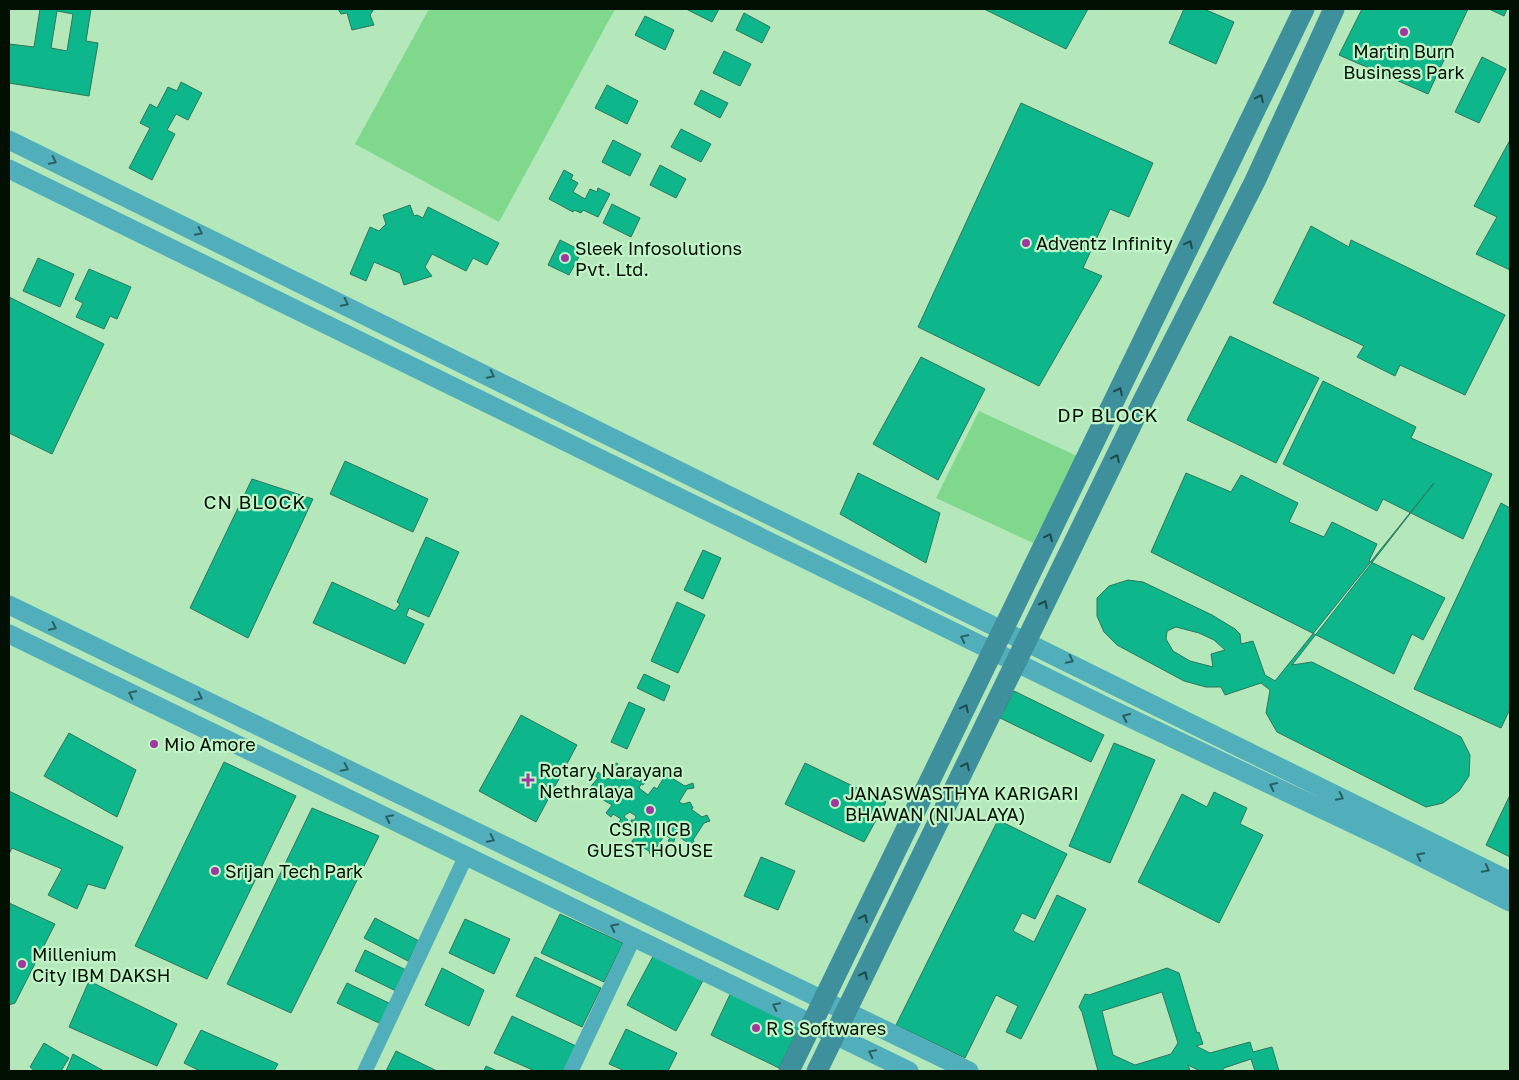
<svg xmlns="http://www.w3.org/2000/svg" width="1519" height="1080" viewBox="0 0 1519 1080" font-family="'Golos Text',sans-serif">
<rect width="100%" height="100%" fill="#b4e7ba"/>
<!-- green -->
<path fill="#7fd88c" d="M 429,9 L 615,9 L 499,222 L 355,144 Z
M 979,411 L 1077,456 L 1033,543 L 936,498 Z"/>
<!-- building -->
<path fill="#0db78b" stroke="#2e765d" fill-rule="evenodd" d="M 40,9 L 91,9 L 86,41 L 98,43 L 89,96 L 9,83 L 9,44 L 34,47 ZM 57,11 L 73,14 L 67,51 L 51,48 Z
M 338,9 L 374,9 L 370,15 L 374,25 L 352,30 L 347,13 L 341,14 Z
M 686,9 L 719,9 L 712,22 Z
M 984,9 L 1088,9 L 1066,49 Z
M 1184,9 L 1204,9 L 1234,22 L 1216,64 L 1169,43 Z
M 1362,9 L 1468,9 L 1428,94 L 1339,55 Z
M 1489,9 L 1507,9 L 1504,16 Z
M 744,13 L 770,27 L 762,43 L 736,30 Z
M 645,16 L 674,30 L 665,50 L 635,35 Z
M 724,51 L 751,64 L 740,86 L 713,73 Z
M 1482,57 L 1506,69 L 1479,123 L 1455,112 Z
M 181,82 L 202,93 L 188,120 L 176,114 L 167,130 L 175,134 L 152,180 L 129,168 L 150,128 L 140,123 L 150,104 L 157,108 L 168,87 L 177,91 Z
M 607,85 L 638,101 L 627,124 L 595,108 Z
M 701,90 L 728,103 L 720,118 L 694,104 Z
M 1021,103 L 1153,163 L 1129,217 L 1110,209 L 1083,268 L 1102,276 L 1039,386 L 918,327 Z
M 681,129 L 711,144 L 701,162 L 671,147 Z
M 613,140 L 641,154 L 630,176 L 602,162 Z
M 1510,140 L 1510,270 L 1476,254 L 1497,217 L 1474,206 Z
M 660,165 L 686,179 L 676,198 L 650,185 Z
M 564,170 L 573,175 L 571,179 L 578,183 L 573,192 L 585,199 L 590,189 L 597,192 L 598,188 L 610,194 L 598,217 L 583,210 L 581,213 L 574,210 L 573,212 L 549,199 Z
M 612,204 L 640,218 L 631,237 L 603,223 Z
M 410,205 L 414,216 L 417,215 L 423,218 L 428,207 L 499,243 L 487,265 L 473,258 L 466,271 L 432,254 L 425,267 L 432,276 L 404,285 L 400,273 L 374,262 L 366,281 L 350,274 L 370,227 L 379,231 L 386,224 L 383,215 Z
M 1311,226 L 1349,247 L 1351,240 L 1505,315 L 1465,395 L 1400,365 L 1395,376 L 1357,357 L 1364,346 L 1273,303 Z
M 560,240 L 582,251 L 569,275 L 548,265 Z
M 38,258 L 74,274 L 60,307 L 23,291 Z
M 89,269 L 131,287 L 117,319 L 110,316 L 104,329 L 76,317 L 83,303 L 75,299 Z
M 9,297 L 104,344 L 52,454 L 9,433 Z
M 1230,336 L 1319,378 L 1276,463 L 1187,420 Z
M 921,357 L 985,389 L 938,480 L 873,444 Z
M 1323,381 L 1416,427 L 1411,438 L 1492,474 L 1463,539 L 1383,499 L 1377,511 L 1283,464 Z
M 345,461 L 428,499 L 413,532 L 330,494 Z
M 858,473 L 940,513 L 926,563 L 840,514 Z
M 1186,473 L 1231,492 L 1241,475 L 1298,503 L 1289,522 L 1324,537 L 1332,522 L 1377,544 L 1369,561 L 1445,598 L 1423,640 L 1412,634 L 1394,674 L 1151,552 Z
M 252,479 L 313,499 L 248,638 L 190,608 Z
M 1434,483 L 1292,665 L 1312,662 L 1461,737 L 1470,755 L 1469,776 L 1459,791 L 1443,803 L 1426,807 L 1277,732 L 1266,713 L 1270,690 L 1261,683 L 1225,695 L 1221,687 L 1206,687 L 1184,681 L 1117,645 L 1104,632 L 1097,616 L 1097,598 L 1109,586 L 1128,580 L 1143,582 L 1212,615 L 1235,629 L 1240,634 L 1241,644 L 1253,641 L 1265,675 L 1275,681 ZM 1176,627 L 1199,633 L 1214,640 L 1225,650 L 1211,654 L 1213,667 L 1190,661 L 1173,651 L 1166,639 L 1167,631 Z
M 1501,503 L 1510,508 L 1510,709 L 1501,728 L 1414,689 Z
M 426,537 L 459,552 L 429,617 L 409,608 L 406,616 L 424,624 L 405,664 L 313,623 L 332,582 L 395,611 L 400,604 L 397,602 Z
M 703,550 L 721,558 L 703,599 L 684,590 Z
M 677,602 L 705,615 L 678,673 L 651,661 Z
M 644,674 L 670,686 L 664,701 L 637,688 Z
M 1014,691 L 1104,735 L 1091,762 L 1000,718 Z
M 629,702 L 645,709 L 627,749 L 611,742 Z
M 521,715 L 577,745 L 536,822 L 479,791 Z
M 69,733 L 136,770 L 117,817 L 44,776 Z
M 1114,743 L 1155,760 L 1110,863 L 1069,846 Z
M 224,762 L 296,796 L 207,979 L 135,946 Z
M 617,763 L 624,781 L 627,777 L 624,775 L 628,770 L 631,773 L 629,776 L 640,782 L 642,778 L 646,781 L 643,785 L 641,784 L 639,788 L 648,795 L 654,787 L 657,789 L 663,779 L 661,773 L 667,770 L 670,777 L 685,786 L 693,783 L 694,788 L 687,789 L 679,802 L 683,804 L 690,802 L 693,808 L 691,809 L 702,817 L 707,815 L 710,821 L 704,823 L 693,840 L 696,847 L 690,850 L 687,842 L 676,835 L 673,844 L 668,841 L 670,838 L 665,835 L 656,848 L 658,853 L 651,856 L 649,851 L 639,845 L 634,847 L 632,841 L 643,828 L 637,824 L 632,827 L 631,820 L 635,820 L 636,816 L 630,812 L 625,815 L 624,817 L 628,820 L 624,825 L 619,822 L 621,819 L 613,814 L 611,817 L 606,813 L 612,805 L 600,798 L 600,794 L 595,791 L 593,794 L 587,791 L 598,778 L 595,776 L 598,772 L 607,779 L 611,778 L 607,767 Z
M 805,763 L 886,802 L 864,842 L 785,804 Z
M 9,791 L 123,847 L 105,889 L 88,884 L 77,909 L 48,895 L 62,869 L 12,848 L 9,854 Z
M 1214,792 L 1247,808 L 1240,824 L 1263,835 L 1219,923 L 1138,882 L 1182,794 L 1207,807 Z
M 1510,795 L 1510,857 L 1486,845 Z
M 312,808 L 379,836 L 291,1013 L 227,984 Z
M 998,820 L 1067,854 L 1035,919 L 1022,913 L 1013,931 L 1034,942 L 1057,895 L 1086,909 L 1021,1039 L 1006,1032 L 1018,1006 L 996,995 L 965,1058 L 896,1025 Z
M 761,857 L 795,871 L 778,910 L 744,896 Z
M 9,903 L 55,924 L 15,1003 L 9,1005 Z
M 560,914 L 623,943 L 604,982 L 541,953 Z
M 375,918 L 419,941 L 408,961 L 364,938 Z
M 465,919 L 510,939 L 494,974 L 449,953 Z
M 657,949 L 706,975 L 676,1031 L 627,1005 Z
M 365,950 L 406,970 L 396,991 L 355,971 Z
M 535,957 L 601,988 L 582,1027 L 516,996 Z
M 442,968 L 484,990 L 469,1026 L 425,1005 Z
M 1167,968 L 1179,973 L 1197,1033 L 1199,1032 L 1203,1044 L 1196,1046 L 1210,1053 L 1250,1042 L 1253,1052 L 1272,1047 L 1279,1071 L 1255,1071 L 1251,1059 L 1224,1068 L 1222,1071 L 1200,1071 L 1188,1065 L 1190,1070 L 1185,1071 L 1098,1071 L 1082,1012 L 1079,1007 L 1085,994 L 1089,995 ZM 1162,992 L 1178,1043 L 1171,1054 L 1135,1065 L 1113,1055 L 1102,1011 Z
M 89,981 L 177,1024 L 157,1066 L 69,1027 Z
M 347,983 L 391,1004 L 381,1024 L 337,1003 Z
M 733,988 L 802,1021 L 779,1068 L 711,1035 Z
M 512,1016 L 576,1046 L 564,1071 L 535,1071 L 494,1053 Z
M 626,1029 L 677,1053 L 668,1071 L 625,1071 L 609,1064 Z
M 201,1030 L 278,1064 L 274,1071 L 200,1071 L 184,1063 Z
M 44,1043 L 69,1058 L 61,1071 L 35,1071 L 30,1067 Z
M 396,1051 L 437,1071 L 386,1071 Z
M 73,1054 L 104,1071 L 66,1071 Z
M 486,1066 L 497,1071 L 484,1071 Z"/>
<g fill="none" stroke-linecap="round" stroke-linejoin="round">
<!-- minor -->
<path stroke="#51aebb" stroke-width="15" d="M 365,1071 L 466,856
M 571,1071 L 634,937"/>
<!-- tertiary -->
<path stroke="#51aebb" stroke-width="19" d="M 9,140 C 511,383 1011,631 1510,881
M 9,169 L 1109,708 L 1391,842 L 1510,902
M 9,605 L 969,1071
M 9,634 L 909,1071"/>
<!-- secondary -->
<path stroke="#3d909c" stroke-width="21" d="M 789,1071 L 1304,9
M 817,1071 L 1142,403 L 1255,181 L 1334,9"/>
</g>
<!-- one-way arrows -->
<defs><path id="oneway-chevron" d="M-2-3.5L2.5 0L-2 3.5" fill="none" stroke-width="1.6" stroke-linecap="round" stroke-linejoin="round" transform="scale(1.25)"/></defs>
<g stroke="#1c4a48">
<use href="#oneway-chevron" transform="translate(1260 98) rotate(-64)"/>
<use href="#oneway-chevron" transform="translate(1189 244) rotate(-64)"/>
<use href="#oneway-chevron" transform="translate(1119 391) rotate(-64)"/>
<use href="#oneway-chevron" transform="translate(1116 458) rotate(-64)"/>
<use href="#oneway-chevron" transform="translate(1049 537) rotate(-64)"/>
<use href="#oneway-chevron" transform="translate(1044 604) rotate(-63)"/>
<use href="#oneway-chevron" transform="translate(965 708) rotate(-64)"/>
<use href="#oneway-chevron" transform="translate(966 766) rotate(-64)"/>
<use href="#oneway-chevron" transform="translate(864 918) rotate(-65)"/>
<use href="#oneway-chevron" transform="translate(864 975) rotate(-64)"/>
</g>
<g stroke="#295f5f">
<use href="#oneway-chevron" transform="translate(53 161) rotate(26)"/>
<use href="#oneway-chevron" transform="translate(199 232) rotate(26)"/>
<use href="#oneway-chevron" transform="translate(345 303) rotate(26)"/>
<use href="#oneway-chevron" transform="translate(491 375) rotate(26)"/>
<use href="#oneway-chevron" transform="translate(53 627) rotate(26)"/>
<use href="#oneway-chevron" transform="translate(964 638) rotate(-154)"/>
<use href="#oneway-chevron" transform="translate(1070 660) rotate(26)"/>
<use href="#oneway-chevron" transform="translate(132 694) rotate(-154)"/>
<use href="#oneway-chevron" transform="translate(199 697) rotate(26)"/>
<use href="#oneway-chevron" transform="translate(1126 717) rotate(-155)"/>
<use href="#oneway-chevron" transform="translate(345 768) rotate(26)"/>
<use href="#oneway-chevron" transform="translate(1273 786) rotate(-155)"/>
<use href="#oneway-chevron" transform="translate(1340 797) rotate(26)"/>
<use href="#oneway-chevron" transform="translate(389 818) rotate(-154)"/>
<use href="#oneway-chevron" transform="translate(491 839) rotate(26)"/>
<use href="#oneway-chevron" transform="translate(1420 856) rotate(-153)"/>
<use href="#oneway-chevron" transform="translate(1486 869) rotate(28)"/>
<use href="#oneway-chevron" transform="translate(614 927) rotate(-154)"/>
<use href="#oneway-chevron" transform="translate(776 1006) rotate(-154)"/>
<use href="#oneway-chevron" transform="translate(872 1053) rotate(-154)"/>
</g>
<!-- markers -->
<g fill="#9e399e" stroke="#c1f5c7" stroke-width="2">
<circle cx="1404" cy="32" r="5"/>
<circle cx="1026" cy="243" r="5"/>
<circle cx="565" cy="258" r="5"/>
<circle cx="154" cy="744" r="5"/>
<path d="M525.5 772.5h5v5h5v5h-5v5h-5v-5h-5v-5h5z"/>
<circle cx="835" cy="803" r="5"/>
<circle cx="650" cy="810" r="5"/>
<circle cx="215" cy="871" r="5"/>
<circle cx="22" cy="964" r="5"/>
<circle cx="756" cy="1028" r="5"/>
</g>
<g text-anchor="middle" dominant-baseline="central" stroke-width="4.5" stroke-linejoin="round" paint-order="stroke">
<!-- poi labels -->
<g font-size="18" fill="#011003" stroke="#c1f5c7" text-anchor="start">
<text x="1404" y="51" text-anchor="middle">Martin Burn<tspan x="1404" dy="21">Business Park</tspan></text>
<text x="1036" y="243">Adventz Infinity</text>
<text x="575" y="248">Sleek Infosolutions<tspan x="575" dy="21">Pvt. Ltd.</tspan></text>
<text x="164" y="744">Mio Amore</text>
<text x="539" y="770">Rotary Narayana<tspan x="539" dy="21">Nethralaya</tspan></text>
<text x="845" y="793">JANASWASTHYA KARIGARI<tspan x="845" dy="21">BHAWAN (NIJALAYA)</tspan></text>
<text x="650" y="829" text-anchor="middle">CSIR IICB<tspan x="650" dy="21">GUEST HOUSE</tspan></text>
<text x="225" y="871">Srijan Tech Park</text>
<text x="32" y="954">Millenium<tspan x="32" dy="21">City IBM DAKSH</tspan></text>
<text x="766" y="1028">R S Softwares</text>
</g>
<!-- neighbourhood labels -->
<g font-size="19" letter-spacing="1" fill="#011003" stroke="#c1f5c7">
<text x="1108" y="414">DP BLOCK</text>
<text x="255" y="501">CN BLOCK</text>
</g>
</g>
<!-- border -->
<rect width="1519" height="1080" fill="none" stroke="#011003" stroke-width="20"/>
</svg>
